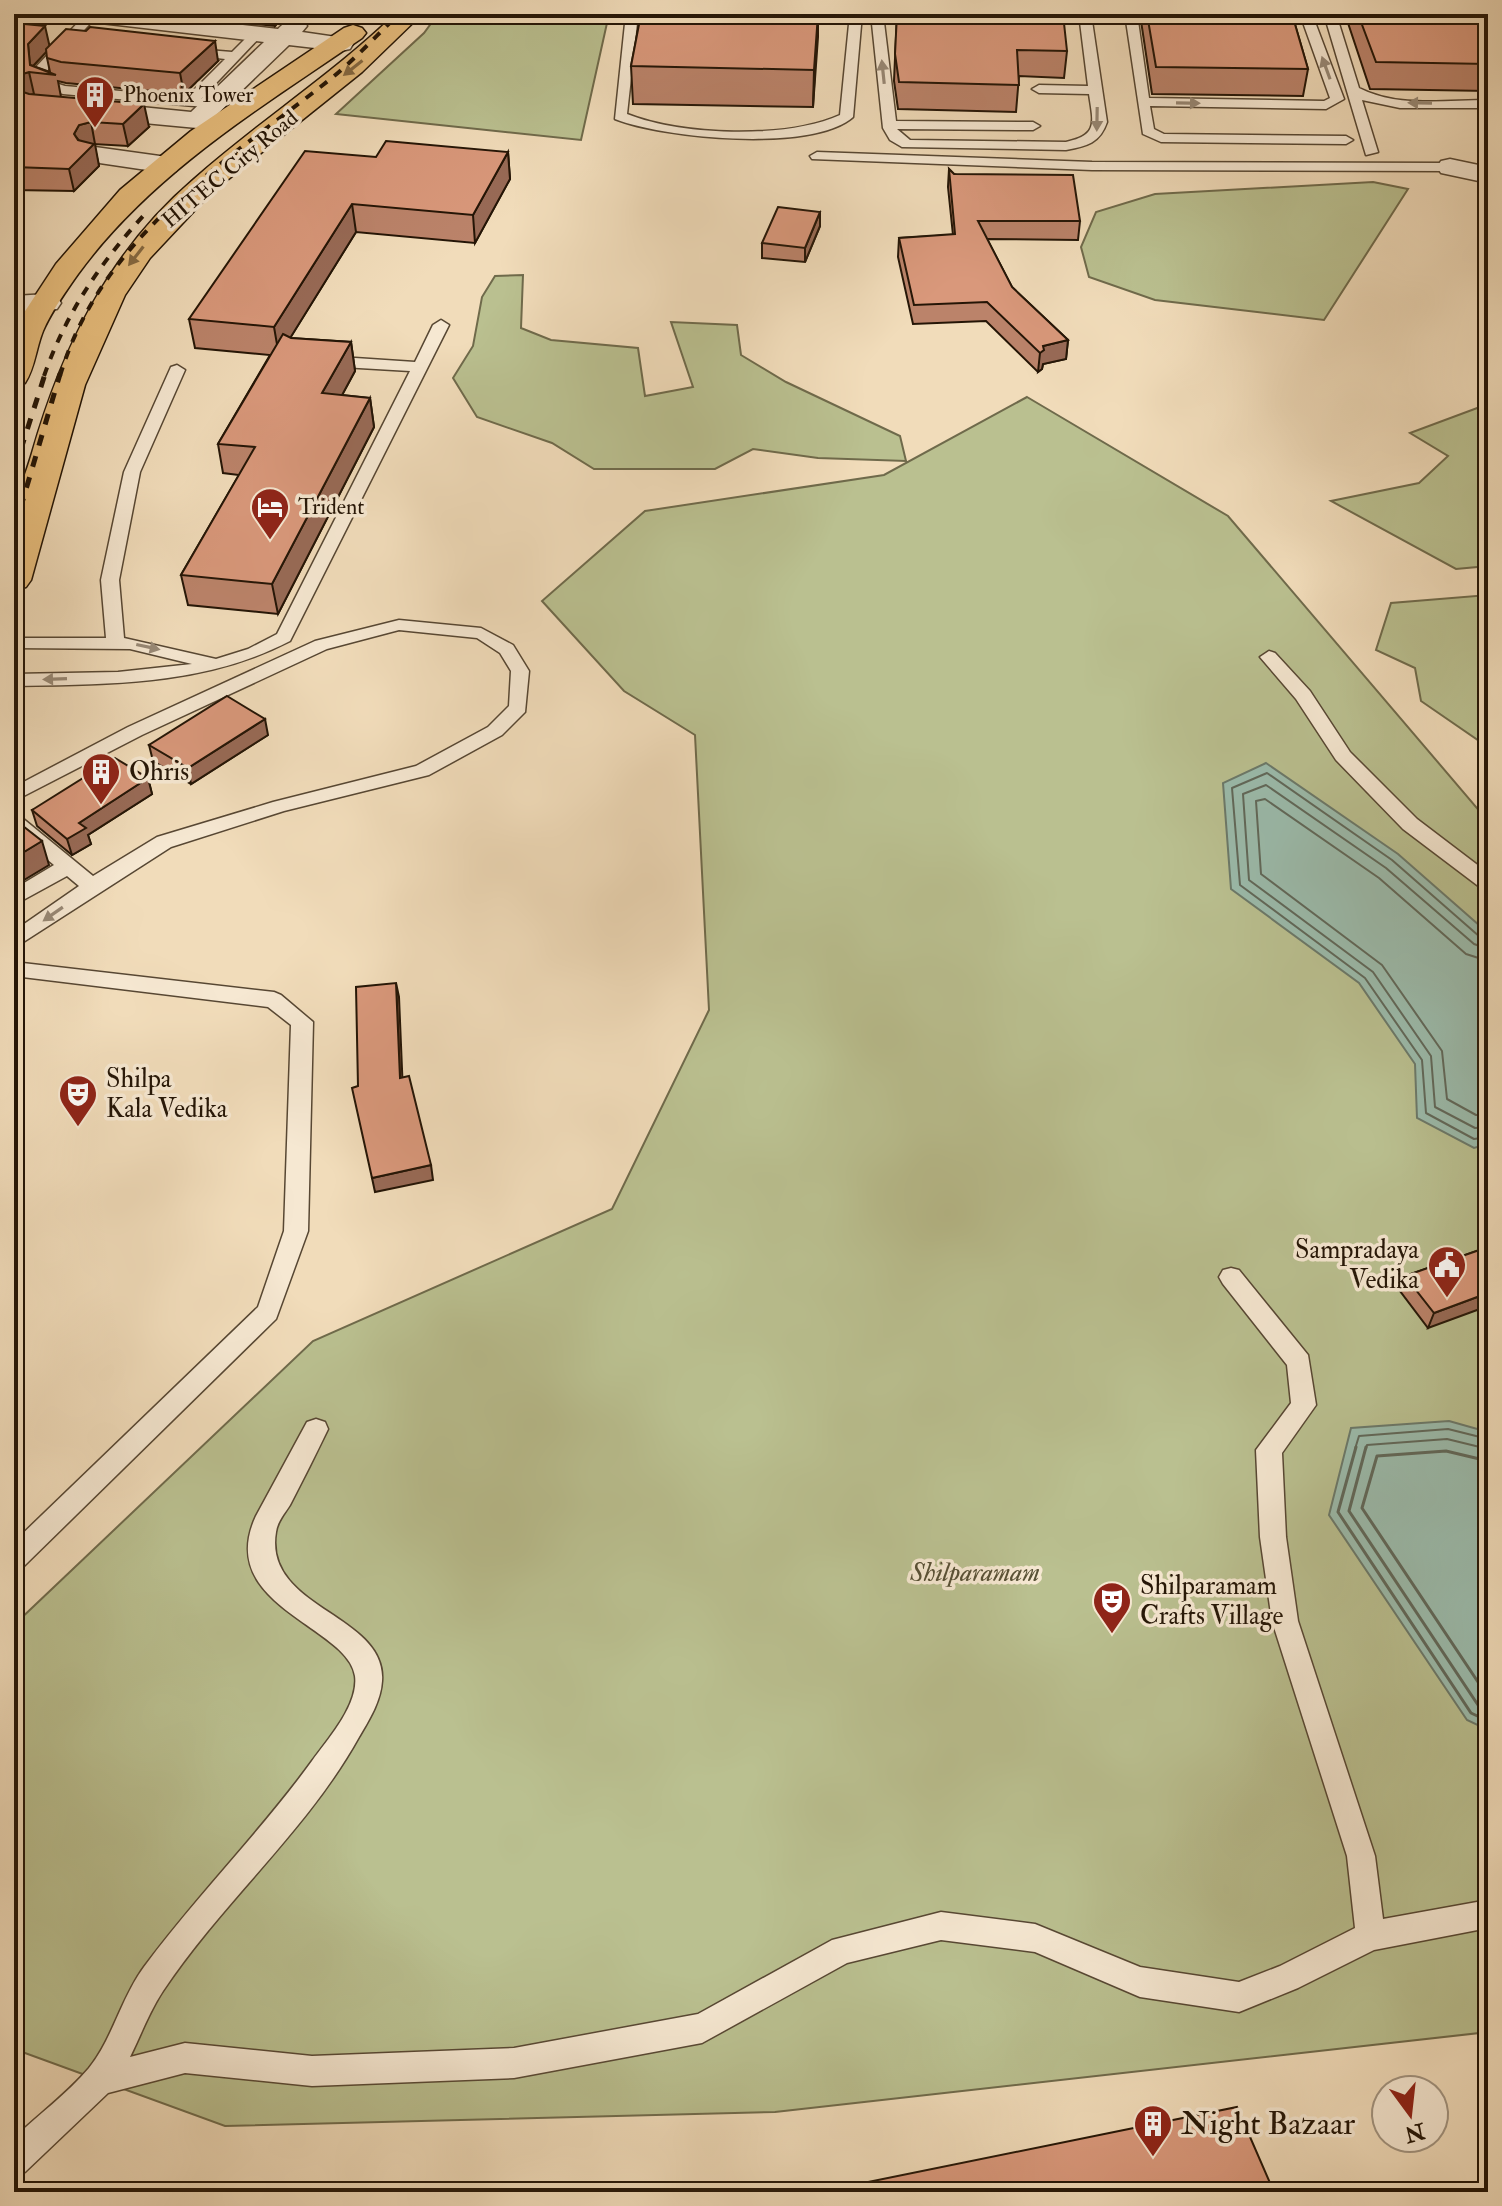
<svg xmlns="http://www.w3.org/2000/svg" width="1502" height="2206" viewBox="0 0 1502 2206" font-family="'IM FELL Double Pica',serif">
<rect width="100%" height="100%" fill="#f1dcba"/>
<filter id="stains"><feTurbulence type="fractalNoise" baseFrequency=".0025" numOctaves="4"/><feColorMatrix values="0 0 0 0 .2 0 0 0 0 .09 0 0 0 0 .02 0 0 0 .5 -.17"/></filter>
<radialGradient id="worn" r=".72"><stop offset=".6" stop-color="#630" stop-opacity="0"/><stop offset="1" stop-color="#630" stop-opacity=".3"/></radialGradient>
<!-- green -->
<path fill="#bac090" stroke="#6f6a4b" stroke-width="2" d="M 438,14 L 609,14 L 581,140 L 336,114 L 424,33 Z
M 1373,182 L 1408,189 L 1324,320 L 1155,300 L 1089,277 L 1081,247 L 1096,212 L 1155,194 Z
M 523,275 L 521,328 L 551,340 L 638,348 L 645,396 L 693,387 L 671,322 L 737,325 L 741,355 L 786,382 L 900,436 L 906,461 L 818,458 L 753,449 L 715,469 L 594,469 L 552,443 L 477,417 L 453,378 L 473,346 L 482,297 L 495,276 Z
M 1027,397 L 1228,516 L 1488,821 L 1488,2032 L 775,2112 L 225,2126 L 14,2049 L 14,1625 L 313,1341 L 612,1209 L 709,1010 L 695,735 L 624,691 L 542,601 L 645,511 L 884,475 Z
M 1488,404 L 1488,566 L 1456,569 L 1331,501 L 1419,483 L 1448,456 L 1410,433 Z
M 1488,595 L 1488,747 L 1421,701 L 1415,668 L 1376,650 L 1391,603 Z"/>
<!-- water -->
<path fill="#9bbcad" stroke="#6b796a" stroke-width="2" d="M 1266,763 L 1398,854 L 1488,933 L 1488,1144 L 1474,1148 L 1417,1118 L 1415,1064 L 1359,983 L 1231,889 L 1223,783 Z
M 1449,1421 L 1488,1432 L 1488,1730 L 1467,1720 L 1329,1515 L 1351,1428 Z"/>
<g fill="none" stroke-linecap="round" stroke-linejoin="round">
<!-- shore-far1 -->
<path stroke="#60685a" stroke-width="2" d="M 1488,939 L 1480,937 L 1392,860 L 1267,773 L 1232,788 L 1240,885 L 1365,978 L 1422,1060 L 1426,1113 L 1474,1139 L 1488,1137
M 1488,949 L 1474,944 L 1386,868 L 1266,785 L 1243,794 L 1249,880 L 1373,972 L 1431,1056 L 1435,1107 L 1475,1128 L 1488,1127
M 1488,961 L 1466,954 L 1379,878 L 1265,799 L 1256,801 L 1261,874 L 1382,965 L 1442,1051 L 1447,1099 L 1476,1115 L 1488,1115
M 1355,1449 L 1359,1436 L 1448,1429 L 1488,1439
M 1366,1449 L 1367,1445 L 1447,1439 L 1488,1449"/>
<!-- shore -->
<path stroke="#60685a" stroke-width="3" d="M 1356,1447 L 1338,1512 L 1471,1713 L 1488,1721
M 1366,1447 L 1349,1511 L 1478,1705 L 1488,1710
M 1482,1447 L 1488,1449
M 1488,1461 L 1446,1451 L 1377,1456 L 1362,1508 L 1488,1697"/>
<defs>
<path id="lane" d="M 86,14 L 98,15 L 48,69 L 49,81 L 65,86 L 187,97 L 225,59 L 183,54 L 183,48 L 232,52 L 252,32 L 262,35 L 201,99 L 221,101 L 221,107 L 216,108 L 63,94 L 38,86 L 35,68 Z
M 626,14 L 638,14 L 627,114 C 682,136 786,139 840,115 L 850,14 L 862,14 L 853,117 C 812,153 663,138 615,119 Z
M 871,14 L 883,14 L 896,121 L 1033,122 L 1040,126 L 1033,130 L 897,129 L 910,140 L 1066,142 C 1099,135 1093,122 1089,94 L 1039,93 L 1032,89 L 1039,85 L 1088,86 L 1079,14 L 1091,14 L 1107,122 C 1100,143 1087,146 1066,150 L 902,147 L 890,140 L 883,128 Z
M 1125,14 L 1137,14 L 1149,98 L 1324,101 L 1330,98 L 1300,14 L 1312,14 L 1344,99 L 1326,109 L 1150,106 L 1154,129 L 1164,134 L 1346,136 L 1353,140 L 1346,144 L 1161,142 L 1143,134 Z
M 1324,14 L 1336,14 L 1359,88 C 1398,108 1445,100 1488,100 L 1488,108 L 1400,108 L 1362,100 L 1378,152 L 1366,155 Z
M 817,152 L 1092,162 L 1450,163 L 1457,167 L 1450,171 L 1092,170 L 812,159 L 810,156 Z
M 441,320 L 449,325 L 290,641 C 203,686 110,684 14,686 L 14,674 L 118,672 L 192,664 L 130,649 L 14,648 L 14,638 L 106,638 L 101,580 L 124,472 L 171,367 L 177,365 L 185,370 L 140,472 L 119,580 L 124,638 L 216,659 L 248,649 L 277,634 L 410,371 L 325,366 L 317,361 L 325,356 L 415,362 L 433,325 Z
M 399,620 L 481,628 L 513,645 L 529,671 L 525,712 L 502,735 L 429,775 L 284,811 L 171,847 L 14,948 L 14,931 L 79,886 L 67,876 L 14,905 L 14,889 L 54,865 L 14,832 L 14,816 L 21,817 L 93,876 L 157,837 L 273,802 L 416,766 L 488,727 L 509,706 L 511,671 L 500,653 L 477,638 L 399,630 L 327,649 L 142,735 L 14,801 L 14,787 L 128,727 L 315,641 Z
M 1269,651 L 1275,653 L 1310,691 L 1350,752 L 1417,819 L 1488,873 L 1488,890 L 1481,888 L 1403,829 L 1336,760 L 1296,699 L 1260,657 Z
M 14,962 L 274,992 L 281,995 L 313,1022 L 308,1231 L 276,1319 L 23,1567 L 14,1570 L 14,1542 L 258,1307 L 284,1231 L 291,1025 L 268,1007 L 14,976 Z
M 1231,1268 L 1239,1270 L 1308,1355 L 1316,1405 L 1282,1453 L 1286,1537 L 1298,1621 L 1375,1856 L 1383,1919 L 1488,1900 L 1488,1928 L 1374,1950 L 1298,1988 L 1239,2012 L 1140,1997 L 1035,1952 L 941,1940 L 847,1963 L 702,2043 L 514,2078 L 312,2086 L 185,2073 L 108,2093 L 25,2172 L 14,2177 L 14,2138 C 38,2115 67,2094 89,2068 C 113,2038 121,1998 144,1967 C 196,1896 260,1833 312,1761 C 327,1740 359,1705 355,1676 C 348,1626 214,1606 256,1516 L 307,1422 L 316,1419 L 325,1422 L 328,1429 C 316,1454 303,1480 290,1505 C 285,1513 277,1522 276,1532 C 263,1609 387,1614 382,1681 C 381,1701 369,1720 359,1737 C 307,1831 222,1902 163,1991 C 149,2012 141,2035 130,2057 L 185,2043 L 312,2056 L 514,2048 L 698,2014 L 832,1940 L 941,1912 L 1035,1924 L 1140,1967 L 1239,1982 L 1280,1966 L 1355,1928 L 1347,1856 L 1272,1621 L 1260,1537 L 1256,1450 L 1291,1403 L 1287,1365 L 1223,1284 L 1219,1277 L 1223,1270 Z"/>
<path id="street" d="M 14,14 L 145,14 L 278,29 C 286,21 291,18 304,21 L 307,26 L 302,32 L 350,39 L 353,44 L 350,49 L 341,51 L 289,45 L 206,125 L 197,128 L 91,118 L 82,115 L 78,110 L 82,105 L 91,102 L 191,112 L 264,42 L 92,22 L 14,23 Z
M 95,147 L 167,157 L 176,159 L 180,165 L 176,171 L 167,173 L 86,161 L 82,155 L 86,149 Z
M 1450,159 L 1488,167 L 1488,183 L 1441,173 L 1437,167 L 1441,161 Z
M 47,294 L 57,297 L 61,303 L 57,309 L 14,314 L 14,296 Z"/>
<path id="primary" d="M 395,14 L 422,14 L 362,72 L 211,193 L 150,258 L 125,295 L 85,385 L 31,580 L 26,587 L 14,590 C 14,567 11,541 14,517 C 16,496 26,474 32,453 C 62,348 109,252 193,180 C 258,122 332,75 395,14 Z
M 353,25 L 362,28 L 366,33 L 362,38 C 260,108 152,173 78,274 C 66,291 51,312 43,331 C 36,348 35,368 25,383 L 14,385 L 14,328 L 56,264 L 120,190 L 191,131 L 344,28 Z"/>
</defs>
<!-- lane casing -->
<use href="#lane" stroke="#574733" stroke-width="3"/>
<!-- street casing -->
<use href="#street" stroke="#574733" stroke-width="3"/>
<!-- primary casing -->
<use href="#primary" stroke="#241506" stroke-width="3"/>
<!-- lane -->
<use href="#lane" fill="#f6e8d2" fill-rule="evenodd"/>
<!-- street -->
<use href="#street" fill="#f6e8d2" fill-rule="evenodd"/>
<!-- primary -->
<use href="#primary" fill="#e8be7d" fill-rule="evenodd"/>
<!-- rail-far1 -->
<path stroke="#241506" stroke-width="4" stroke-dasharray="9 9" stroke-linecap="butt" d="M 44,376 C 66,313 100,263 145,214
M 60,376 C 102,235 225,163 333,77 C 356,58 377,35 399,14"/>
<!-- rail -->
<path stroke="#241506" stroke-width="5" stroke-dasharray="11 11" stroke-linecap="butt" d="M 14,471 L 45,374
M 14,530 L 60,374"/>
</g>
<!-- wall -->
<path fill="#bb836a" stroke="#241506" stroke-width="2" fill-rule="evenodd" d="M 158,14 L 285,14 L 275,26 Z
M 641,14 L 818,14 L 813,107 L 633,104 L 631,66 Z
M 897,14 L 1067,51 L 1064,78 L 1019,76 L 1016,112 L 898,109 L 894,81 Z
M 1142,14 L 1292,14 L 1308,69 L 1303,96 L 1152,94 L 1141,21 Z
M 1345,14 L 1488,14 L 1488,91 L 1370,89 Z
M 14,23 L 50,46 L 218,61 L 184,94 L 66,83 L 58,81 L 61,97 L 149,127 L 128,146 L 94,144 L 99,166 L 74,191 L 14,190 ZM 47,51 L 47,58 L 50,72 L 33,66 Z
M 508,152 L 510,179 L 475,243 L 356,232 L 290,338 L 351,342 L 355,371 L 342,395 L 370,398 L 374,427 L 278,614 L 188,605 L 181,575 L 239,475 L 223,473 L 218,444 L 270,355 L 195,348 L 189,319 L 376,157 Z
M 949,169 L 954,174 L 1080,221 L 1078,240 L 987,239 L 1012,287 L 1068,340 L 1066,359 L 1043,364 L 1042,369 L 1038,372 L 986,321 L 913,324 L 898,257 L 899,238 L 953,235 L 948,187 Z
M 820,212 L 820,226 L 805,262 L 762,258 L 762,243 Z
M 1488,236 L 1488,260 L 1482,258 Z
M 268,735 L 191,784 L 153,761 L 149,745 Z
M 148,778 L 152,794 L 88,835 L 91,844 L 72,855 L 37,826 L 32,810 Z
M 1488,1247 L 1428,1328 L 1400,1291 L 1405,1276 Z"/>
<!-- shaded-wall -->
<path fill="#986a56" stroke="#241506" stroke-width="2" d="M 273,14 L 285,14 L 275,26 Z
M 818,14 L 818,37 L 813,107 L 814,70 Z
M 45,26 L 50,48 L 33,66 L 30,65 L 28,44 Z
M 215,41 L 218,61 L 184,94 L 180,73 Z
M 29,72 L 34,94 L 24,97 L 14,88 L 14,81 L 19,75 Z
M 144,104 L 149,127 L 128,146 L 123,124 Z
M 91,122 L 99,166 L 74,191 L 69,169 L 84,147 L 74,134 L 79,125 Z
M 508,152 L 510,179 L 475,243 L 473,215 Z
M 352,204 L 356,232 L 279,356 L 274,327 Z
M 820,212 L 820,226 L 805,262 L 805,248 Z
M 1068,340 L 1066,359 L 1043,364 L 1042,369 L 1038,372 L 1040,353 L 1043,346 Z
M 351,342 L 355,371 L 327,423 L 322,393 Z
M 370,398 L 374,427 L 278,614 L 272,584 Z
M 265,719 L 268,735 L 191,784 L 188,768 Z
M 148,778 L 152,794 L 88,835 L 91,844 L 72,855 L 67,839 L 79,823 Z
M 42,841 L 49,865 L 14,886 L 14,858 Z
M 396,983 L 399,997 L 403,1093 L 400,1078 Z
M 431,1165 L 433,1180 L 375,1192 L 372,1178 Z
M 1488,1293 L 1488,1306 L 1428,1328 L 1434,1313 Z"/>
<!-- building -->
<path fill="#d9987b" stroke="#241506" stroke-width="2" d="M 641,14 L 818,14 L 814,70 L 631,66 Z
M 897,14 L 1063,14 L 1067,51 L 1017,50 L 1019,85 L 899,82 L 895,54 Z
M 1147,14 L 1292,14 L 1308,69 L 1156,67 Z
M 1358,14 L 1488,14 L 1488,64 L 1376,62 Z
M 14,23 L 45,26 L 28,44 L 30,65 L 56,75 L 29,72 L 19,75 L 14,81 Z
M 90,27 L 215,41 L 180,73 L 61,62 L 47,58 L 46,49 L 66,29 L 86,31 Z
M 14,85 L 17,90 L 29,94 L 144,104 L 123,124 L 91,122 L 79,125 L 74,134 L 78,140 L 94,144 L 69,169 L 14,167 Z
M 386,141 L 508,152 L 473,215 L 352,204 L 274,327 L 189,319 L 305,151 L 376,157 Z
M 949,169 L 954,174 L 1073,175 L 1080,221 L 978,221 L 1012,287 L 1068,340 L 1043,346 L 1044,350 L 1040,353 L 987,302 L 914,305 L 899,238 L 955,234 Z
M 778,207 L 820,212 L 805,248 L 762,243 Z
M 283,334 L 291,338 L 351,342 L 322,393 L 370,398 L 272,584 L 181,575 L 255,447 L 218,444 Z
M 227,696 L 265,719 L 188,768 L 149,745 Z
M 115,758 L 148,778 L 79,823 L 86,828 L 67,839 L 32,810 Z
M 14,819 L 42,841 L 14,858 Z
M 396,983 L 400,1078 L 409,1076 L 431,1165 L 372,1178 L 352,1088 L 358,1086 L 356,987 Z
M 1488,1247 L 1488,1293 L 1434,1313 L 1405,1276 Z
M 1237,2107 L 1274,2192 L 819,2192 Z"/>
<!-- one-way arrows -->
<defs><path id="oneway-solid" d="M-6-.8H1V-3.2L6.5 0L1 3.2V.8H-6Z" transform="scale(2)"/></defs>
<g fill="#866a42">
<use href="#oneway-solid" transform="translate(353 68) rotate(142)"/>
<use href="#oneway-solid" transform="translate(136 256) rotate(128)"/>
</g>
<g fill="#988976">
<use href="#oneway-solid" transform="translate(1326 68) rotate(-110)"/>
<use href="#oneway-solid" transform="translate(883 72) rotate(-96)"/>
<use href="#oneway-solid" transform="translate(1188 103) rotate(1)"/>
<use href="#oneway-solid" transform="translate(1420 103) rotate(-179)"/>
<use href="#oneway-solid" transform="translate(1097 119) rotate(91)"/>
<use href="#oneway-solid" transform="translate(148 647) rotate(12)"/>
<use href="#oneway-solid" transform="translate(55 679) rotate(178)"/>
<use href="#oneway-solid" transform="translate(53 914) rotate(145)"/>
</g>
<!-- icons -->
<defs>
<symbol id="building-pin" viewBox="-11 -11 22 30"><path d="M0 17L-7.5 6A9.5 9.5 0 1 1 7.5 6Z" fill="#8f2418" stroke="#f6e8d2"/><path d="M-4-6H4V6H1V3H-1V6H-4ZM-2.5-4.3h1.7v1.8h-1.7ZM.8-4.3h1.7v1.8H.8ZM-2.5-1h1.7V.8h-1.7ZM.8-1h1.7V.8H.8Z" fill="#fff"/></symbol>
<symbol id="hotel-pin" viewBox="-11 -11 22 30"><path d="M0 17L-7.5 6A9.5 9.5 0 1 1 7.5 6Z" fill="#8f2418" stroke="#f6e8d2"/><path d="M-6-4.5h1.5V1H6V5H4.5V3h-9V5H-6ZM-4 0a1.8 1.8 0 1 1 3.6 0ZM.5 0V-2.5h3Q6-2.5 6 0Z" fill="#fff"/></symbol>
<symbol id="theatre-pin" viewBox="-11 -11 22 30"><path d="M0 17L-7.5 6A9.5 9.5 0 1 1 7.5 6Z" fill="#8f2418" stroke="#f6e8d2"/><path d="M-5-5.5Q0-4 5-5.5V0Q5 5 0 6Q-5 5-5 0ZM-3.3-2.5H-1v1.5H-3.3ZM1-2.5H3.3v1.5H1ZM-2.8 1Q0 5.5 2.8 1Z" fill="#fff"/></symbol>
<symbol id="civic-pin" viewBox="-11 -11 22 30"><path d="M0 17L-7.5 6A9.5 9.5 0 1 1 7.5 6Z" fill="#8f2418" stroke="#f6e8d2"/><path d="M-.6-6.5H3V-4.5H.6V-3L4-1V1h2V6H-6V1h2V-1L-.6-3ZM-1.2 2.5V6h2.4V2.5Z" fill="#fff"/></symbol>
</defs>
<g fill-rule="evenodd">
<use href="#building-pin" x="73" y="73" width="44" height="60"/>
<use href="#hotel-pin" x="248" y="485" width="44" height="60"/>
<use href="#building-pin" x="79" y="750" width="44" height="60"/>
<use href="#theatre-pin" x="56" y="1072" width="44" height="60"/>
<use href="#civic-pin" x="1425" y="1243" width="44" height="60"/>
<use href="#theatre-pin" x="1090" y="1579" width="44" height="60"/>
<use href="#building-pin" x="1131" y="2102" width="44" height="60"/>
</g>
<g text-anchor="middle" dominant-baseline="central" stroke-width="7" stroke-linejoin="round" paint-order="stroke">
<!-- far-poi labels -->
<g font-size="22" fill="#241506" stroke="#f6e8d2" text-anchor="start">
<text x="123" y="95">Phoenix Tower</text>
<text x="298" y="507">Trident</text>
</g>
<!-- far-street labels -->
<g font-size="22" fill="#241506" stroke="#f6e8d2">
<text transform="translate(230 169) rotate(-40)">HITEC City Road</text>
</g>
<!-- poi labels -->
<g font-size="26" fill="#241506" stroke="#f6e8d2" text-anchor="start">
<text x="129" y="772">Ohris</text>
<text x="106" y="1079">Shilpa<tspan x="106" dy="30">Kala Vedika</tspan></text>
<text x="1419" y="1250" text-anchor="end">Sampradaya<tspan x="1419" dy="30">Vedika</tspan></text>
<text x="1140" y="1586">Shilparamam<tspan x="1140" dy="30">Crafts Village</tspan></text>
</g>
<!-- park labels -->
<g font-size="26" font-style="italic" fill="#585136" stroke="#f6e8d2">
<text x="975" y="1573">Shilparamam</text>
</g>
<!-- near-poi labels -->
<g font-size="32" fill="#241506" stroke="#f6e8d2" text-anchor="start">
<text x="1181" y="2124">Night Bazaar</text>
</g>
</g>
<!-- margin -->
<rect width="1502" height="2206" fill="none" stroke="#f1dcba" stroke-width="48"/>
<rect x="16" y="16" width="1470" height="2174" fill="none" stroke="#241506" stroke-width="4"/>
<rect x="24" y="24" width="1454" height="2158" fill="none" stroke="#241506" stroke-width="2"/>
<!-- north arrow -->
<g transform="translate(1410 2114) rotate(165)"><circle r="38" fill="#f6e8d2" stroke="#a29480" stroke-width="2"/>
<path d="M0-6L14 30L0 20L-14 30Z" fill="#8f2418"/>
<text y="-12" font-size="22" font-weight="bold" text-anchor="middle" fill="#241506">N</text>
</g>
<rect width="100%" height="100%" filter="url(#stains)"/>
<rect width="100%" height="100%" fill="url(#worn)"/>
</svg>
